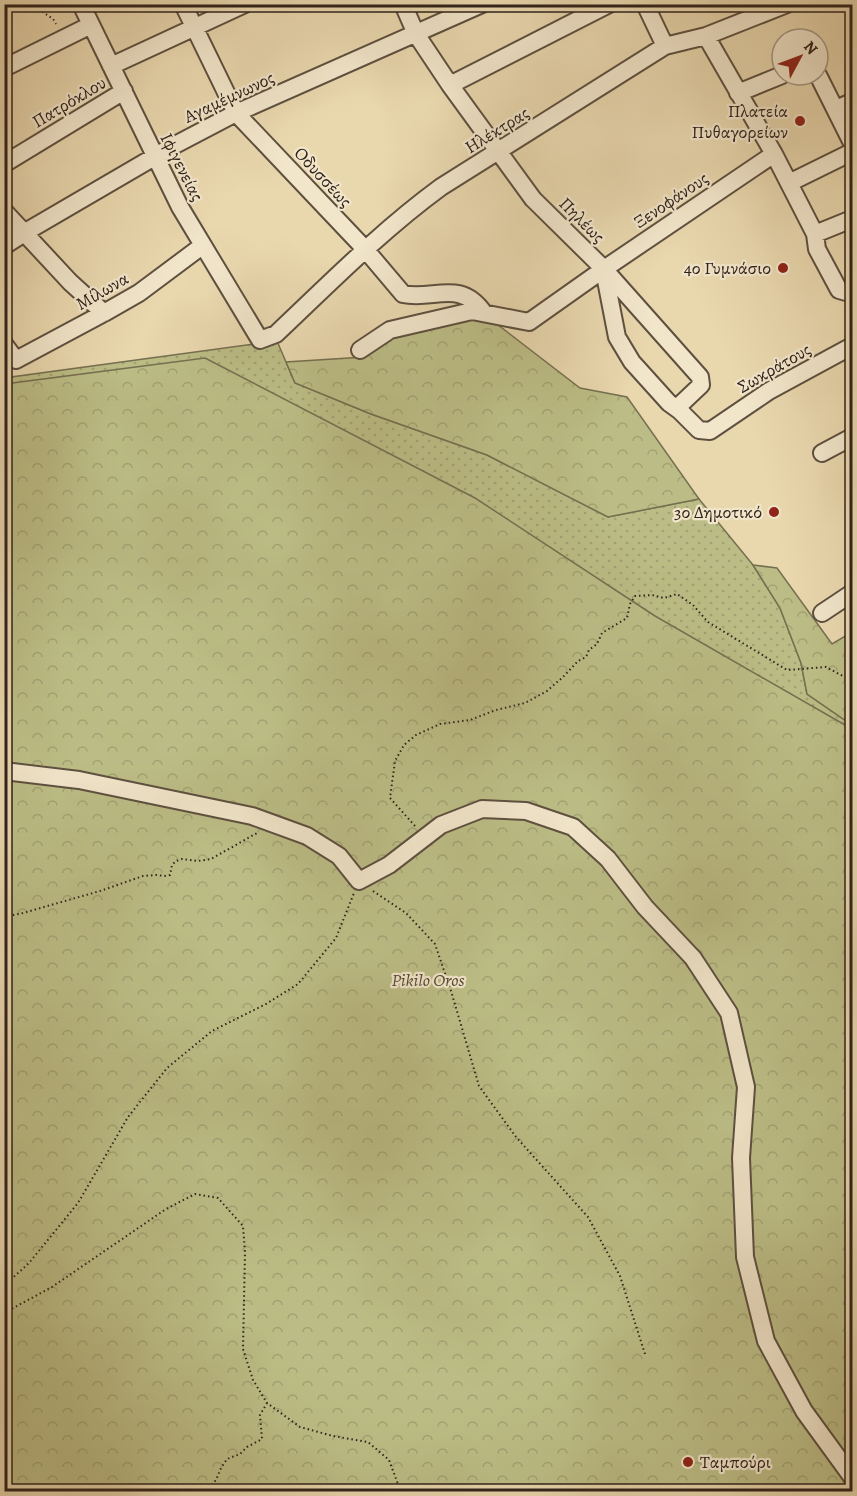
<svg xmlns="http://www.w3.org/2000/svg" width="857" height="1496" viewBox="0 0 857 1496" font-family="Alegreya,serif">
<defs>
<pattern id="grass-dots" width="8" height="8" patternUnits="userSpaceOnUse" patternTransform="scale(1.5)"><rect width="8" height="8" fill="#bcbd86"/><path d="M2 2h.1M6 6h.1" fill="none" stroke="#a2a273" stroke-width="1.8" stroke-linecap="round"/></pattern>
<pattern id="forest-crowns" width="20" height="18" patternUnits="userSpaceOnUse" patternTransform="scale(1.5)"><rect width="20" height="18" fill="#bcbd86"/><path d="M2 6a3 3 0 1 1 6 0M12 15a3 3 0 1 1 6 0" fill="none" stroke="#a2a273"/></pattern>
</defs>
<rect width="100%" height="100%" fill="#e9d7ae"/>
<filter id="stains"><feTurbulence type="fractalNoise" baseFrequency=".00333" numOctaves="4"/><feColorMatrix values="0 0 0 0 .2 0 0 0 0 .09 0 0 0 0 .02 0 0 0 .5 -.17"/></filter>
<radialGradient id="worn" r=".72"><stop offset=".6" stop-color="#630" stop-opacity="0"/><stop offset="1" stop-color="#630" stop-opacity=".3"/></radialGradient>
<!-- grass -->
<path fill="url(#grass-dots)" stroke="#767051" stroke-width="1.5" d="M 277,341 L 295,383 L 371,414 L 487,455 L 608,517 L 699,499 L 753,565 L 780,608 L 801,663 L 807,694 L 852,725 L 852,891 L 5,526 L 4,378 Z"/>
<!-- forest -->
<path fill="url(#forest-crowns)" stroke="#767051" stroke-width="1.5" d="M 472,315 L 489,318 L 580,388 L 627,397 L 699,499 L 608,517 L 487,455 L 371,414 L 295,383 L 286,362 L 365,357 L 389,336 Z
M 205,358 L 475,498 L 655,616 L 852,729 L 852,1491 L 5,1491 L 5,384 Z
M 753,565 L 777,568 L 832,644 L 852,632 L 852,725 L 807,694 L 801,663 L 780,608 Z"/>
<g fill="none" stroke-linecap="round" stroke-linejoin="round">
<defs>
<path id="minor" d="M 81,4 L 180,207 L 260,340 L 276,334 C 330,283 381,231 441,187 L 665,46 L 706,36 L 787,4
M 183,4 L 236,113 L 365,249 L 403,294 C 433,301 460,278 484,313
M 403,4 L 416,34 L 450,85 L 533,199 L 604,269 L 700,377 L 701,385 L 682,403 L 680,411 L 699,430 L 710,431 L 769,391 L 852,346
M 645,4 L 665,46
M 706,36 L 774,154 L 815,234 L 817,249 L 839,290 L 846,292 L 852,289
M 111,66 L 245,4
M 4,68 L 91,25
M 818,75 L 852,143
M 450,85 L 609,4
M 738,93 L 782,75
M 836,109 L 852,102
M 4,164 L 124,91
M 789,183 L 852,152
M 4,211 L 70,282 L 104,313
M 815,234 L 852,219
M 4,246 L 29,230 L 173,146 L 236,113 L 482,4
M 604,270 L 617,337 L 632,362 L 669,403 L 680,411
M 4,344 L 16,360 L 104,313 L 139,293 L 202,246
M 360,350 L 390,330 L 472,311 L 529,322 L 604,269 L 774,154
M 822,453 L 852,437
M 822,613 L 852,593
M 4,771 L 79,780 L 252,816 L 307,836 L 339,856 L 359,881 L 389,865 L 441,825 L 482,809 L 526,811 L 573,827 L 608,859 L 645,907 L 693,958 L 729,1013 L 746,1087 L 741,1158 L 745,1257 L 766,1341 L 804,1411 L 852,1477"/>
</defs>
<!-- minor casing -->
<use href="#minor" stroke="#5e5040" stroke-width="20"/>
<!-- path -->
<path stroke="#30231c" stroke-width="2" stroke-dasharray="1.5 3" stroke-linecap="butt" d="M 8,4 L 27,4
M 31,4 L 53,19 L 56,24
M 415,826 L 390,798 L 395,761 L 404,745 L 416,735 L 440,724 L 470,720 L 496,710 L 525,703 L 547,691 L 563,677 L 578,661 L 586,657 L 589,650 L 597,644 L 602,633 L 627,618 L 630,604 L 635,596 L 652,595 L 664,598 L 677,594 L 693,605 L 708,622 L 787,670 L 826,667 L 852,681
M 373,891 L 406,913 L 435,944 L 451,991 L 479,1086 L 516,1137 L 588,1217 L 620,1276 L 645,1354
M 4,913 L 14,915 L 23,913 L 100,891 L 143,876 L 156,875 L 166,876 L 170,875 L 172,865 L 176,861 L 182,859 L 198,861 L 211,859 L 257,833
M 4,1286 L 29,1263 L 78,1203 L 128,1117 L 167,1068 L 212,1031 L 266,1004 L 298,984 L 336,938 L 354,893
M 4,1313 L 52,1287 L 166,1209 L 195,1194 L 218,1198 L 243,1226 L 245,1252 L 243,1349 L 253,1380 L 267,1403 L 300,1427 L 333,1436 L 368,1442 L 389,1460 L 401,1492
M 206,1492 L 216,1480 L 221,1468 L 227,1459 L 240,1454 L 247,1447 L 262,1439 L 260,1415 L 267,1403"/>
<!-- minor -->
<use href="#minor" stroke="#f1e5ca" stroke-width="16"/>
</g>
<!-- markers -->
<g fill="#8f2418" stroke="#f1e5ca" stroke-width="2">
<circle cx="800" cy="121" r="6"/>
<circle cx="783" cy="268" r="6"/>
<circle cx="774" cy="512" r="6"/>
<circle cx="688" cy="1462" r="6"/>
</g>
<g text-anchor="middle" dominant-baseline="central" stroke-width="4.5" stroke-linejoin="round" paint-order="stroke">
<!-- street labels -->
<g font-size="18" fill="#30231c" stroke="#f1e5ca">
<text transform="translate(229 97) rotate(-25)">Αγαμέμνωνος</text>
<text transform="translate(69 102) rotate(-31)">Πατρόκλου</text>
<text transform="translate(497 130) rotate(-32)">Ηλέκτρας</text>
<text transform="translate(182 167) rotate(63)">Ιφιγενείας</text>
<text transform="translate(323 177) rotate(47)">Οδυσσέως</text>
<text transform="translate(671 200) rotate(-34)">Ξενοφάνους</text>
<text transform="translate(582 220) rotate(45)">Πηλέως</text>
<text transform="translate(102 291) rotate(-30)">Μίλωνα</text>
<text transform="translate(774 368) rotate(-30)">Σωκράτους</text>
</g>
<!-- poi labels -->
<g font-size="18" fill="#30231c" stroke="#f1e5ca" text-anchor="end">
<text x="788" y="111">Πλατεία<tspan x="788" dy="21">Πυθαγορείων</tspan></text>
<text x="771" y="268">4ο Γυμνάσιο</text>
<text x="762" y="512">3ο Δημοτικό</text>
<text x="700" y="1462" text-anchor="start">Ταμπούρι</text>
</g>
<!-- park labels -->
<g font-size="18" font-style="italic" fill="#534a36" stroke="#f1e5ca">
<text x="428" y="980">Pikilo Oros</text>
</g>
</g>
<!-- margin -->
<rect width="857" height="1496" fill="none" stroke="#e9d7ae" stroke-width="24"/>
<rect x="6" y="6" width="845" height="1484" fill="none" stroke="#30231c" stroke-width="3"/>
<rect x="12" y="12" width="833" height="1472" fill="none" stroke="#30231c" stroke-width="1.5"/>
<!-- north arrow -->
<g transform="translate(800 57) rotate(49)"><circle r="28" fill="#f1e5ca" stroke="#a49784" stroke-width="1.5"/>
<path d="M0-4.5L10 22L0 15L-10 22Z" fill="#8f2418"/>
<text y="-9" font-size="16" font-weight="bold" text-anchor="middle" fill="#30231c">N</text>
</g>
<rect width="100%" height="100%" filter="url(#stains)"/>
<rect width="100%" height="100%" fill="url(#worn)"/>
</svg>
